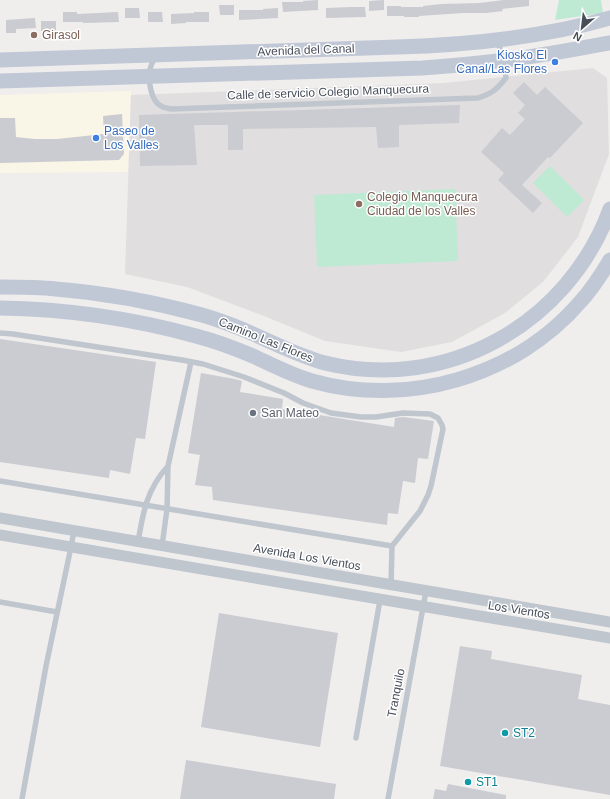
<svg xmlns="http://www.w3.org/2000/svg" width="610" height="799" viewBox="0 0 610 799" font-family="Arial,sans-serif">
<rect width="100%" height="100%" fill="#f0eded"/>
<!-- commercial -->
<path fill="#faf6e7" d="M 131,91 L 128,172 L 0,173 L 0,95 Z"/>
<!-- education -->
<path fill="#e0dede" d="M 593,68 L 607,78 L 609,154 L 578,237 L 543,282 L 505,313 L 452,342 L 401,352 L 325,341 L 264,316 L 187,287 L 125,274 L 131,95 L 444,83 Z"/>
<!-- green -->
<path fill="#beead4" d="M 559,0 L 601,0 L 603,13 L 555,20 Z
M 550,166 L 584,200 L 567,217 L 533,183 Z
M 455,189 L 458,261 L 317,267 L 314,195 Z"/>
<!-- building -->
<path fill="#caccd1" d="M 318,0 L 318,10 L 283,12 L 282,2 L 303,2 L 303,1 Z
M 384,0 L 384,10 L 369,11 L 369,1 Z
M 504,0 L 529,0 L 529,6 L 502,9 L 503,11 L 486,13 L 463,13 L 419,16 L 419,17 L 404,17 L 404,16 L 387,16 L 387,6 L 401,6 L 401,7 L 423,7 L 423,6 L 441,4 L 479,3 Z
M 219,5 L 234,5 L 234,15 L 220,15 Z
M 351,7 L 365,7 L 366,17 L 326,18 L 326,8 Z
M 125,8 L 139,8 L 140,18 L 125,18 Z
M 278,8 L 278,18 L 239,20 L 239,10 L 263,10 L 263,9 Z
M 63,12 L 77,12 L 77,14 L 118,12 L 119,22 L 83,23 L 83,22 L 63,22 Z
M 148,12 L 162,12 L 163,22 L 148,22 Z
M 194,12 L 209,12 L 209,22 L 186,22 L 186,23 L 171,24 L 171,14 L 194,13 Z
M 35,18 L 36,28 L 16,29 L 16,33 L 6,33 L 6,20 Z
M 41,21 L 56,21 L 56,31 L 41,31 Z
M 524,82 L 537,95 L 545,87 L 583,123 L 550,158 L 548,157 L 522,185 L 542,203 L 533,213 L 498,180 L 504,173 L 481,152 L 502,128 L 510,135 L 525,119 L 518,113 L 525,105 L 513,93 Z
M 460,105 L 459,123 L 399,125 L 399,147 L 378,148 L 376,127 L 243,129 L 243,150 L 228,150 L 228,125 L 194,125 L 197,165 L 140,166 L 139,115 Z
M 122,114 L 124,154 L 119,160 L 0,163 L 0,118 L 15,118 L 16,137 L 35,139 L 57,139 L 104,134 L 103,116 Z
M 0,339 L 156,362 L 145,439 L 136,438 L 130,474 L 110,470 L 109,478 L 0,462 Z
M 201,373 L 235,379 L 242,381 L 240,392 L 283,399 L 282,409 L 394,427 L 395,418 L 403,417 L 434,421 L 428,459 L 418,458 L 415,483 L 403,481 L 398,514 L 388,513 L 387,525 L 213,500 L 212,487 L 195,485 L 200,455 L 188,453 Z
M 219,613 L 338,633 L 320,747 L 201,727 Z
M 460,646 L 492,651 L 491,659 L 582,675 L 578,699 L 610,705 L 610,795 L 440,766 Z
M 186,760 L 336,784 L 334,799 L 180,799 Z
M 448,784 L 506,795 L 506,799 L 433,799 L 435,789 L 446,791 Z"/>
<g fill="none" stroke-linecap="round" stroke-linejoin="round">
<!-- lane -->
<path stroke="#bfc6ce" stroke-width="5.5" d="M 156,56 C 153,61 150,65 150,71 C 148,81 151,101 161,106 C 164,108 168,108 171,109 L 478,98 C 493,93 496,90 506,78 L 503,55 L 497,42
M 0,333 L 13,334 L 182,360 L 203,364 L 244,377 L 284,393 L 303,403 L 331,413 L 361,417 L 376,417 L 403,413 L 430,414 L 438,418 L 442,425 L 443,429 L 431,486 L 428,495 L 420,511 L 392,546 L 0,481
M 168,466 L 191,362
M 138,542 C 143,512 147,489 168,466 L 167,509 L 162,546
M 391,585 L 392,546
M 0,602 L 57,612
M 356,738 L 380,600
M 22,799 L 46,666 L 71,547 L 74,531
M 388,799 L 426,591"/>
<!-- street -->
<path stroke="#bfc6ce" stroke-width="11" d="M 0,518 L 610,622
M 0,535 L 610,638"/>
<!-- secondary -->
<path stroke="#c1c8d5" stroke-width="15" d="M 0,60 L 397,47 C 468,45 541,38 610,18
M 0,81 L 422,68 C 450,66 477,64 505,60 C 540,56 575,49 610,43
M 0,287 C 18,287 37,287 56,289 C 105,293 154,302 202,315 C 219,320 235,326 251,333 C 276,344 299,356 325,363 C 446,393 568,324 610,209
M 0,308 C 67,309 131,318 196,336 C 215,341 234,348 253,356 C 272,365 291,375 312,381 C 407,408 516,377 581,301 C 592,289 601,275 610,260"/>
</g>
<!-- markers -->
<g fill="#8d6e63" stroke="#fff" stroke-width="1.5">
<circle cx="34" cy="35" r="4"/>
<circle cx="359" cy="204" r="4"/>
</g>
<g fill="#3f7fe0" stroke="#fff" stroke-width="1.5">
<circle cx="555" cy="62" r="4"/>
<circle cx="96" cy="138" r="4"/>
</g>
<circle fill="#6b7280" stroke="#fff" stroke-width="1.5" cx="253" cy="413" r="4"/>
<g fill="#0f9aa8" stroke="#fff" stroke-width="1.5">
<circle cx="505" cy="733" r="4"/>
<circle cx="468" cy="782" r="4"/>
</g>
<g text-anchor="middle" dominant-baseline="central" stroke-width="3" stroke-linejoin="round" paint-order="stroke">
<!-- education labels -->
<g font-size="12" fill="#785e54" stroke="#fff" text-anchor="start">
<text x="42" y="35">Girasol</text>
<text x="367" y="197">Colegio Manquecura<tspan x="367" dy="14">Ciudad de los Valles</tspan></text>
</g>
<!-- street labels -->
<g font-size="12" fill="#474e59" stroke="#fff">
<text transform="translate(306 50) rotate(-2)">Avenida del Canal</text>
<text transform="translate(328 92) rotate(-2)">Calle de servicio Colegio Manquecura</text>
<text transform="translate(266 340) rotate(22)">Camino Las Flores</text>
<text transform="translate(307 557) rotate(10)">Avenida Los Vientos</text>
<text transform="translate(519 610) rotate(9)">Los Vientos</text>
<text transform="translate(396 693) rotate(-79)">Tranquilo</text>
</g>
<!-- shop labels -->
<g font-size="12" fill="#366cbe" stroke="#fff" text-anchor="end">
<text x="547" y="55">Kiosko El<tspan x="547" dy="14">Canal/Las Flores</tspan></text>
<text x="104" y="131" text-anchor="start">Paseo de<tspan x="104" dy="14">Los Valles</tspan></text>
</g>
<!-- worship labels -->
<g font-size="12" fill="#5b616d" stroke="#fff" text-anchor="start">
<text x="261" y="413">San Mateo</text>
</g>
<!-- culture labels -->
<g font-size="12" fill="#0d838f" stroke="#fff" text-anchor="start">
<text x="513" y="733">ST2</text>
<text x="476" y="782">ST1</text>
</g>
</g>
<!-- north arrow -->
<g transform="translate(582 28) rotate(208)" stroke="#ffffff" stroke-width="3" paint-order="stroke">
<path d="M0-3L7 15L0 10L-7 15Z" fill="#474e59"/>
<text y="-6" font-size="11" font-weight="bold" text-anchor="middle" fill="#474e59">N</text>
</g>
</svg>
